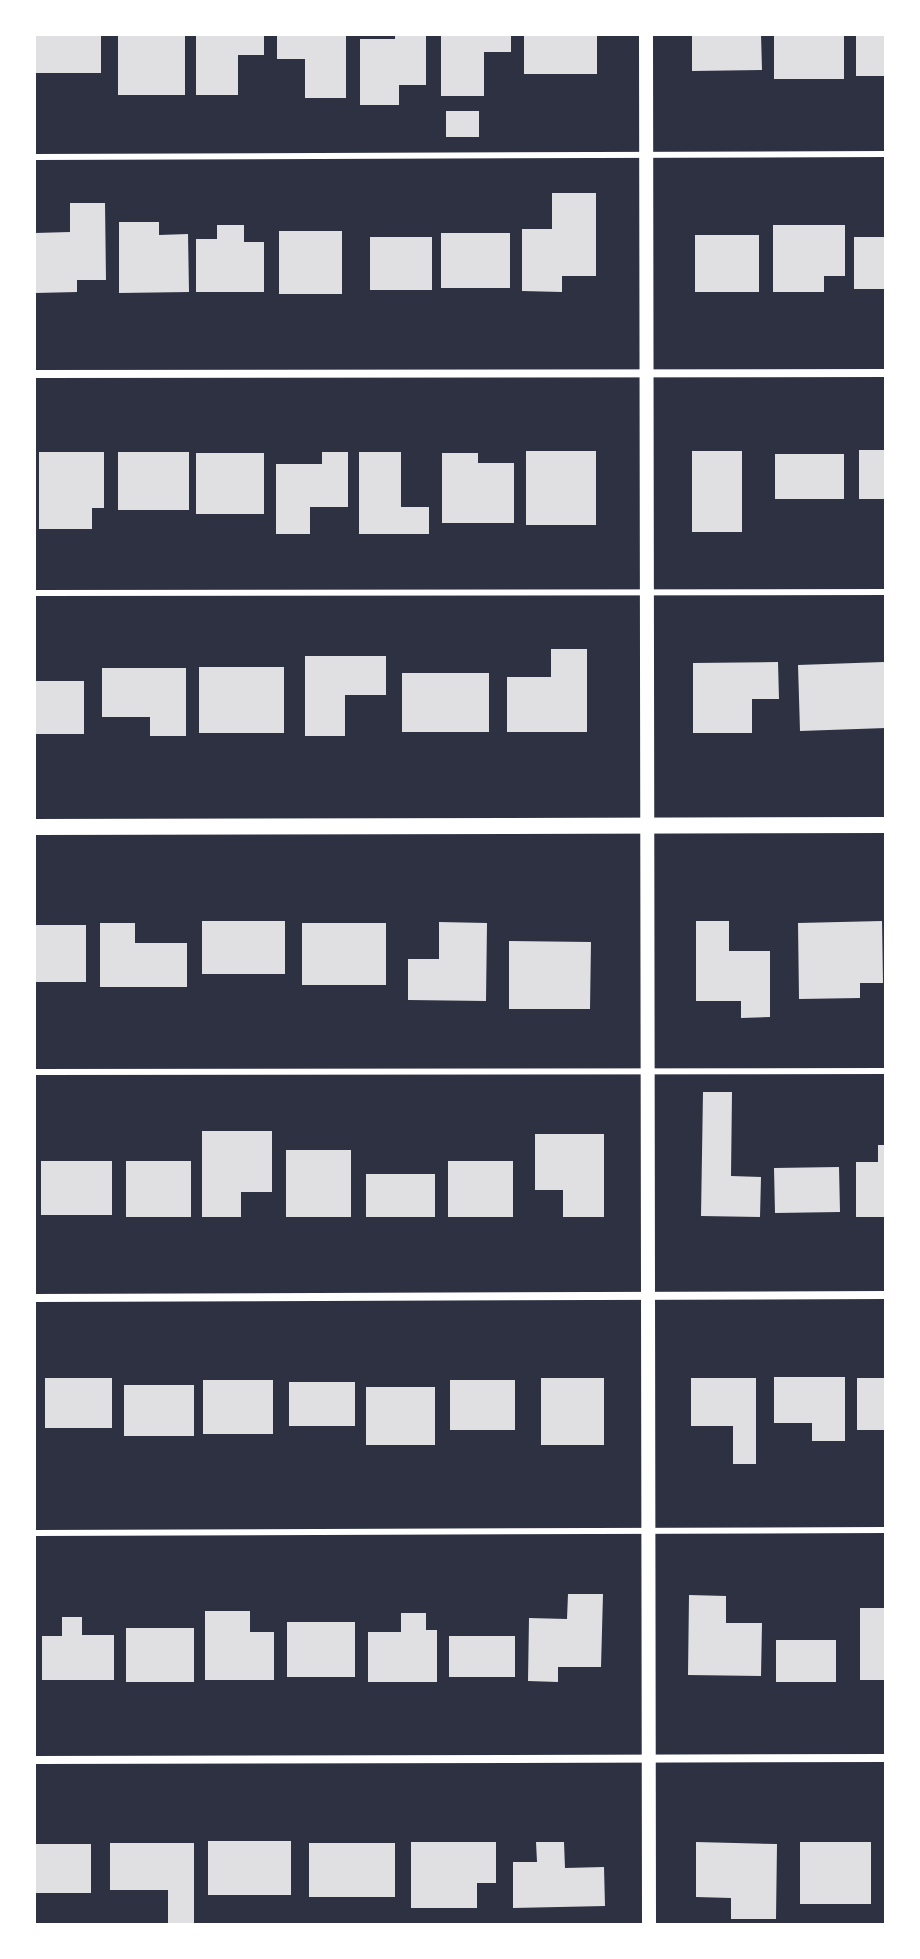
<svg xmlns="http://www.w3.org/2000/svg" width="920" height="1959" viewBox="0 0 920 1959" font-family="'Libre Baskerville',serif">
<rect width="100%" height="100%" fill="#2d3142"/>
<!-- building -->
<path fill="#e0e0e3" d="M 36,34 L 101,34 L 101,73 L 36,73 Z
M 118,34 L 185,34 L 185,95 L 118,95 Z
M 196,34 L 264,34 L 264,55 L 238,55 L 238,95 L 196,95 Z
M 277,34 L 346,34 L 346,98 L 305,98 L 305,59 L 277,59 Z
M 395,34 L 426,34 L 426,85 L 399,85 L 399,105 L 360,105 L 360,39 L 395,39 Z
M 441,34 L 511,34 L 511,52 L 484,52 L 484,96 L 441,96 Z
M 524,34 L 597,34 L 597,74 L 524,74 Z
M 692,34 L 761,34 L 762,70 L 692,71 Z
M 774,34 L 844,34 L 844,79 L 774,79 Z
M 856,34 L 886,34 L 886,76 L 856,76 Z
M 446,111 L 479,111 L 479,137 L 446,137 Z
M 552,193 L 596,193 L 596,276 L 562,276 L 562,292 L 522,291 L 522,229 L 552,229 Z
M 70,203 L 105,203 L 106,280 L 77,280 L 77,292 L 35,293 L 35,233 L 70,232 Z
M 119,222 L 159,222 L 159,235 L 188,234 L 189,292 L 119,293 Z
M 217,225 L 244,225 L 244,242 L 264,242 L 264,292 L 196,292 L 196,239 L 217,239 Z
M 773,225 L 845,225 L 845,276 L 824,276 L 824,292 L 773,292 Z
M 279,231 L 342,231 L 342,294 L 279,294 Z
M 441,233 L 510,233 L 510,288 L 441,288 Z
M 695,235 L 759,235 L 759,292 L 695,292 Z
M 370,237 L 432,237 L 432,290 L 370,290 Z
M 854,237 L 886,237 L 886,289 L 854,289 Z
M 859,450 L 886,450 L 886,499 L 859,499 Z
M 526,451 L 596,451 L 596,525 L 526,525 Z
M 692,451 L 742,451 L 742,532 L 692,532 Z
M 39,452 L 104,452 L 104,508 L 92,508 L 92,529 L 39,529 Z
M 118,452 L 189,452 L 189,510 L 118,510 Z
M 322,452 L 348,452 L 348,507 L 310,507 L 310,534 L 276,534 L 276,464 L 322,464 Z
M 359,452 L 401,452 L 401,507 L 429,507 L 429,534 L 359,534 Z
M 196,453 L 264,453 L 264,514 L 196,514 Z
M 442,453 L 478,453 L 478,463 L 514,463 L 514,523 L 442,523 Z
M 775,454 L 844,454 L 844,499 L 775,499 Z
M 551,649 L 587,649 L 587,732 L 507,732 L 507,677 L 551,677 Z
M 305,656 L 386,656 L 386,695 L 345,695 L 345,736 L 305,736 Z
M 778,662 L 779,699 L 752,699 L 752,733 L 693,733 L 693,663 Z
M 884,662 L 886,728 L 800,731 L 798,665 Z
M 199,667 L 284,667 L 284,733 L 199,733 Z
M 102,668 L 186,668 L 186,736 L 150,736 L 150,717 L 102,717 Z
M 402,673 L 489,673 L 489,732 L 402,732 Z
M 34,681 L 84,681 L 84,734 L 34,734 Z
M 202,921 L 285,921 L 285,974 L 202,974 Z
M 696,921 L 729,921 L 729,951 L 770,951 L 770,1017 L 741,1018 L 741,1001 L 696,1001 Z
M 882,921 L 883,983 L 860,983 L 860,998 L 799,999 L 798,923 Z
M 439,922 L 487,923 L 486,1001 L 408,1000 L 408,959 L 439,959 Z
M 100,923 L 135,923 L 135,943 L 187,943 L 187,987 L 100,987 Z
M 302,923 L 386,923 L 386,985 L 302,985 Z
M 34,925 L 86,925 L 86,982 L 34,982 Z
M 509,941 L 591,942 L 590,1009 L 509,1009 Z
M 703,1092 L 732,1092 L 731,1176 L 761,1177 L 760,1217 L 701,1216 Z
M 202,1131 L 272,1131 L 272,1192 L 241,1192 L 241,1217 L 202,1217 Z
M 535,1134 L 604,1134 L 604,1217 L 563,1217 L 563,1190 L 535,1190 Z
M 878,1145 L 886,1145 L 886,1217 L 856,1217 L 856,1162 L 878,1162 Z
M 286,1150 L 351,1150 L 351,1217 L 286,1217 Z
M 41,1161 L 112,1161 L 112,1215 L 41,1215 Z
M 126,1161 L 191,1161 L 191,1217 L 126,1217 Z
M 448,1161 L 513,1161 L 513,1217 L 448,1217 Z
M 839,1167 L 840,1212 L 775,1213 L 774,1168 Z
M 366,1174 L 435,1174 L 435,1217 L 366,1217 Z
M 774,1377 L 845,1377 L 845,1441 L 812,1441 L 812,1423 L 774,1423 Z
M 45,1378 L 112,1378 L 112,1428 L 45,1428 Z
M 541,1378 L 604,1378 L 604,1445 L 541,1445 Z
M 691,1378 L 756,1378 L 756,1464 L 733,1464 L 733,1426 L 691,1426 Z
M 857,1378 L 886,1378 L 886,1430 L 857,1430 Z
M 203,1380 L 273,1380 L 273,1434 L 203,1434 Z
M 450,1380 L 515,1380 L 515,1430 L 450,1430 Z
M 289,1382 L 355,1382 L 355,1426 L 289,1426 Z
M 124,1385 L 194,1385 L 194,1436 L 124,1436 Z
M 366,1387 L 435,1387 L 435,1445 L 366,1445 Z
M 568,1594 L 603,1594 L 601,1667 L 558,1667 L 558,1682 L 528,1681 L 529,1618 L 567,1619 Z
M 689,1595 L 726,1596 L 726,1623 L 762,1623 L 761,1676 L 688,1675 Z
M 860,1608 L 886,1608 L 886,1680 L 860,1680 Z
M 205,1611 L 250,1611 L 250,1632 L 274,1632 L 274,1680 L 205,1680 Z
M 401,1613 L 426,1613 L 426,1630 L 437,1630 L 437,1682 L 368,1682 L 368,1632 L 401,1632 Z
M 62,1617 L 82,1617 L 82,1635 L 114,1635 L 114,1680 L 42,1680 L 42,1636 L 62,1636 Z
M 287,1622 L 355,1622 L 355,1677 L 287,1677 Z
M 126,1628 L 194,1628 L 194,1682 L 126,1682 Z
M 449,1636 L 515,1636 L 515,1677 L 449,1677 Z
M 776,1640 L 836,1640 L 836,1682 L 776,1682 Z
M 208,1841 L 291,1841 L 291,1895 L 208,1895 Z
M 411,1842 L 496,1842 L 496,1883 L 477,1883 L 477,1908 L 411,1908 Z
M 536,1842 L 564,1842 L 565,1868 L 604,1867 L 605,1906 L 513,1908 L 513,1862 L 537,1862 Z
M 696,1842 L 777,1844 L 776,1919 L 731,1919 L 731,1898 L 696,1897 Z
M 800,1842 L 871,1842 L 871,1904 L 800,1904 Z
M 110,1843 L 194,1843 L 194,1925 L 168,1925 L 168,1890 L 110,1890 Z
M 309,1843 L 395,1843 L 395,1897 L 309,1897 Z
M 34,1844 L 91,1844 L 91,1893 L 34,1893 Z"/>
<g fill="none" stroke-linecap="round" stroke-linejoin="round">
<!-- service -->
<path stroke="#fff" stroke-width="6" d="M 34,157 L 886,154
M 34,593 L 886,592
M 34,1072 L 886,1071
M 34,1533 L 886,1530"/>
<!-- minor -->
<path stroke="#fff" stroke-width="8" d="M 34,374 L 886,373
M 34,1298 L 886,1295
M 34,1760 L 886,1758"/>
<!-- tertiary -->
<path stroke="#fff" stroke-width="14" d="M 646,34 L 649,1925"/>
<!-- secondary -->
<path stroke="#fff" stroke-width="16" d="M 34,827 L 886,825"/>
</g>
<!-- border -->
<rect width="920" height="1959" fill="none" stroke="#ffffff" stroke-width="72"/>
</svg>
